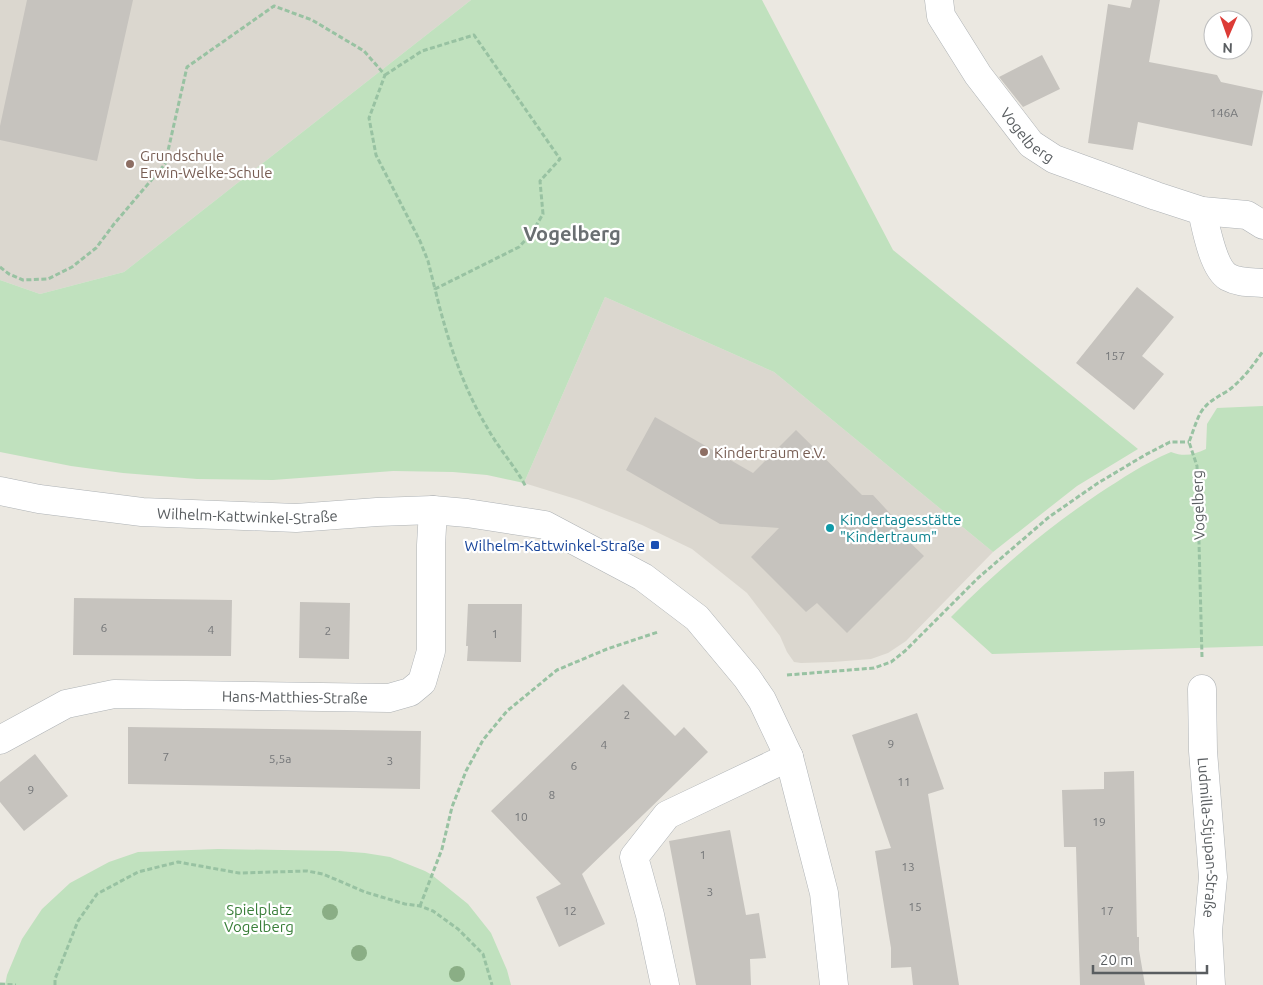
<svg xmlns="http://www.w3.org/2000/svg" width="1263" height="985" viewBox="0 0 1263 985" font-family="Ubuntu,sans-serif">
<rect width="100%" height="100%" fill="#ebe8e1"/>
<!-- education -->
<path fill="#dbd7cf" d="M 0,0 L 471,0 L 124,272 L 40,294 L 0,280 Z
M 605,297 L 774,372 L 993,552 L 906,641 L 888,653 L 871,659 L 833,662 L 801,663 L 794,662 L 787,652 L 780,636 L 747,593 L 692,549 L 642,525 L 579,500 L 524,483 Z"/>
<!-- green -->
<path fill="#c0e1be" d="M 471,0 L 762,0 L 893,250 L 1138,449 L 1077,486 L 993,552 L 774,372 L 605,297 L 524,483 L 487,475 L 453,472 L 393,471 L 273,480 L 197,479 L 123,473 L 71,466 L 0,452 L 0,280 L 40,294 L 124,272 Z
M 1263,406 L 1263,646 L 992,654 L 951,617 C 996,571 1045,530 1098,494 C 1123,478 1143,464 1171,452 C 1184,457 1193,455 1206,449 L 1207,424 L 1217,408 Z
M 218,849 L 339,851 L 365,853 L 390,857 L 425,871 L 432,875 L 468,904 L 491,933 L 507,970 L 511,985 L 5,985 L 7,975 L 22,939 L 42,909 L 70,883 L 109,862 L 138,852 Z"/>
<!-- building -->
<path fill="#c6c3be" d="M 27,0 L 133,0 L 97,161 L 0,140 L 0,126 Z
M 1132,0 L 1160,0 L 1149,62 L 1217,75 L 1221,82 L 1263,91 L 1252,146 L 1138,122 L 1133,150 L 1088,143 L 1108,4 L 1130,8 Z
M 1042,55 L 1060,89 L 1023,107 L 999,77 Z
M 1137,287 L 1174,317 L 1142,356 L 1164,374 L 1134,410 L 1076,363 Z
M 655,417 L 753,473 L 796,430 L 862,495 L 873,495 L 897,521 L 898,531 L 924,556 L 847,633 L 817,603 L 806,612 L 751,557 L 779,528 L 720,524 L 626,470 Z
M 74,598 L 232,600 L 231,656 L 73,655 Z
M 300,602 L 350,603 L 349,659 L 299,658 Z
M 468,604 L 522,604 L 521,662 L 467,661 L 468,646 L 466,646 Z
M 623,684 L 675,736 L 684,727 L 708,752 L 582,874 L 605,924 L 559,947 L 536,897 L 561,884 L 491,811 Z
M 917,713 L 944,789 L 928,794 L 959,985 L 913,985 L 911,967 L 891,968 L 891,948 L 875,851 L 891,848 L 852,735 Z
M 128,727 L 421,731 L 420,789 L 128,784 Z
M 35,754 L 68,796 L 24,831 L 0,802 L 0,782 Z
M 1134,771 L 1137,937 L 1139,937 L 1139,950 L 1145,985 L 1080,985 L 1076,847 L 1064,847 L 1062,790 L 1104,789 L 1104,772 Z
M 730,830 L 746,915 L 759,913 L 766,958 L 750,959 L 751,985 L 696,985 L 669,841 Z"/>
<g fill="none" stroke-linecap="round" stroke-linejoin="round">
<defs>
<g id="minor">
<path id="s1" d="M 939,0 L 941,16 L 978,75 L 1031,144 L 1054,159 L 1156,196 L 1202,211 L 1247,215 L 1263,225"/>
<path d="M 1202,211 C 1206,228 1213,268 1228,277 C 1239,283 1251,282 1263,283"/>
<path id="s2" d="M 0,491 L 39,499 L 142,512 L 296,518 L 377,512 L 433,510 L 467,513 L 545,525 L 643,577 L 697,618 L 747,678 L 762,700 L 789,757 L 824,893 L 834,985"/>
<path id="s3" d="M 1202,689 L 1203,751 L 1213,877 L 1208,931 L 1211,985"/>
<path id="s4" d="M 0,740 L 66,704 L 114,694 L 389,698 L 410,692 L 422,682 L 431,651 L 431,545 L 433,510"/>
<path d="M 665,985 L 650,915 L 634,857 L 667,815 L 789,757"/>
</g>
</defs>
<!-- minor casing -->
<use href="#minor" stroke="#aeb2b5" stroke-width="29"/>
<!-- path -->
<path stroke="#98c2a2" stroke-width="3" stroke-dasharray="5 2.5" stroke-linecap="butt" d="M 385,75 L 422,51 L 474,35 L 560,159 L 540,181 L 543,214 L 531,234 L 519,247 L 435,289 C 447,338 462,386 488,429 C 499,449 515,466 526,487
M 0,267 L 9,274 L 23,280 L 48,279 L 72,267 L 96,248 L 114,224 L 165,164 L 187,67 L 274,6 L 312,20 L 364,51 L 385,75 L 369,118 L 376,155 L 420,241 L 428,261 L 435,289
M 1202,657 L 1197,466 L 1189,442 C 1193,432 1196,421 1201,412 C 1208,401 1218,397 1229,390 C 1243,379 1253,366 1263,351
M 787,675 L 874,668 L 891,662 L 905,651 L 978,578 L 1049,517 L 1098,483 L 1145,455 L 1170,442 L 1189,442
M 420,906 L 442,849 L 452,807 L 466,771 L 483,740 L 507,711 L 557,670 L 607,649 L 658,632
M 0,984 L 16,985
M 55,985 L 55,979 L 78,921 L 97,894 L 138,872 L 178,862 L 239,873 L 307,871 L 323,874 L 365,892 L 405,904 L 420,906 L 433,911 L 458,929 L 483,954 L 492,985"/>
<!-- minor -->
<use href="#minor" stroke="#fff" stroke-width="28"/>
</g>
<!-- trees -->
<g fill="#8aae85">
<circle cx="330" cy="912" r="8"/>
<circle cx="359" cy="953" r="8"/>
<circle cx="457" cy="974" r="8"/>
</g>
<!-- markers -->
<g fill="#8d6e63" stroke="#fff" stroke-width="2">
<circle cx="130" cy="164" r="5"/>
<circle cx="704" cy="452" r="5"/>
</g>
<circle fill="#0f9aa8" stroke="#fff" stroke-width="2" cx="830" cy="528" r="5"/>
<rect fill="#1a4fb4" stroke="#fff" stroke-width="2" x="650" y="540" width="10" height="10" rx="2.5"/>
<g text-anchor="middle" dominant-baseline="central" stroke-width="4.5" stroke-linejoin="round" paint-order="stroke">
<!-- number labels -->
<g font-size="12" fill="#747678">
<text x="1224" y="112">146A</text>
<text x="1115" y="355">157</text>
<text x="104" y="627">6</text>
<text x="211" y="629">4</text>
<text x="328" y="630">2</text>
<text x="495" y="633">1</text>
<text x="627" y="714">2</text>
<text x="891" y="743">9</text>
<text x="604" y="744">4</text>
<text x="166" y="756">7</text>
<text x="280" y="758">5,5a</text>
<text x="390" y="760">3</text>
<text x="574" y="765">6</text>
<text x="904" y="781">11</text>
<text x="31" y="789">9</text>
<text x="552" y="794">8</text>
<text x="521" y="816">10</text>
<text x="1099" y="821">19</text>
<text x="703" y="854">1</text>
<text x="908" y="866">13</text>
<text x="710" y="891">3</text>
<text x="915" y="906">15</text>
<text x="570" y="910">12</text>
<text x="1107" y="910">17</text>
</g>
<!-- street labels -->
<g font-size="15" fill="#595d60" stroke="#fff">
<text stroke="none"><textPath href="#s1" startOffset="164">Vogelberg</textPath></text>
<text transform="translate(1198 505) rotate(-92)">Vogelberg</text>
<text stroke="none"><textPath href="#s2" startOffset="249">Wilhelm-Kattwinkel-Straße</textPath></text>
<text stroke="none"><textPath href="#s4" startOffset="305">Hans-Matthies-Straße</textPath></text>
<text stroke="none"><textPath href="#s3" startOffset="149">Ludmilla-Stjupan-Straße</textPath></text>
</g>
<!-- education labels -->
<g font-size="15" fill="#785e54" stroke="#fff" text-anchor="start">
<text x="140" y="155">Grundschule<tspan x="140" dy="17">Erwin-Welke-Schule</tspan></text>
<text x="714" y="452">Kindertraum e.V.</text>
</g>
<!-- culture labels -->
<g font-size="15" fill="#0d838f" stroke="#fff" text-anchor="start">
<text x="840" y="519">Kindertagesstätte<tspan x="840" dy="17">"Kindertraum"</tspan></text>
</g>
<!-- transit labels -->
<g font-size="15" fill="#164399" stroke="#fff" text-anchor="end">
<text x="645" y="545">Wilhelm-Kattwinkel-Straße</text>
</g>
<!-- park labels -->
<g font-size="15" fill="#3a7f3a" stroke="#fff">
<text x="259" y="909">Spielplatz<tspan x="259" dy="17">Vogelberg</tspan></text>
</g>
<!-- district labels -->
<g font-size="20" font-weight="bold" fill="#6a6f72" stroke="#fff">
<text x="572" y="233">Vogelberg</text>
</g>
</g>
<!-- north arrow -->
<g transform="translate(1228 35) rotate(182)"><circle r="24" fill="#ffffff" stroke="#bdbebf"/>
<path d="M0-4L9 19L0 12L-9 19Z" fill="#dc3b36"/>
<text y="-8" font-size="14" font-weight="bold" text-anchor="middle" fill="#595d60">N</text>
</g>
<!-- scale -->
<path d="M1093 965v8h114v-8" fill="none" stroke="#595d60" stroke-width="2.5"/>
<text x="1100" y="965" font-size="15" fill="#595d60" stroke="#ffffff" stroke-width="4" paint-order="stroke">20 m</text>
</svg>
